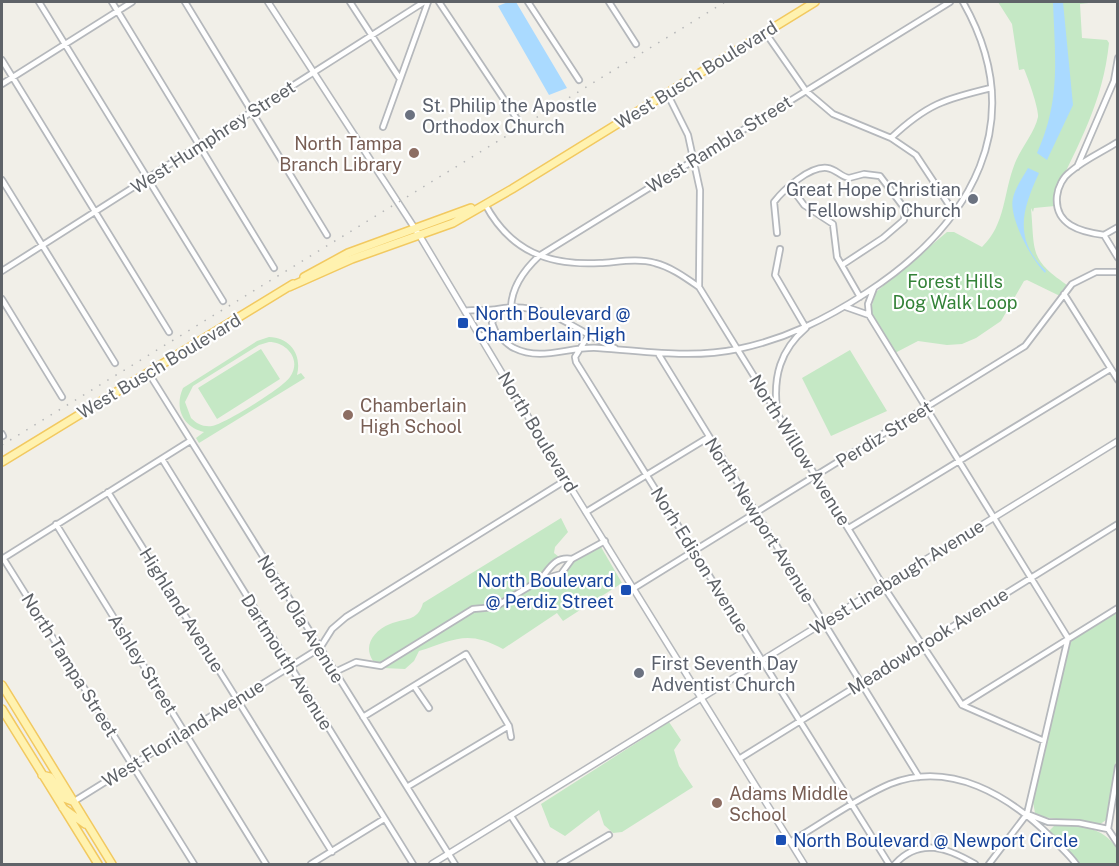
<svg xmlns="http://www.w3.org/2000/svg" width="1119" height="866" viewBox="0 0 1119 866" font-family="'Public Sans',sans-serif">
<rect width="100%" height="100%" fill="#f1efe8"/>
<!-- green -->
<path fill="#c5e8c5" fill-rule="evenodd" d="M 998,2 L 1097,2 L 1080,4 L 1082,38 L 1107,40 L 1109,43 C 1103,102 1079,143 1054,196 L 1055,206 L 1034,208 L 1033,212 L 1031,208 C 1035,254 1029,259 1070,287 L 1062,297 L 1027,280 L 1024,281 L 1001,321 L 976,338 L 962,344 L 947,345 L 918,341 L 893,354 L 869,315 L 876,292 L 947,232 L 954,232 L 982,247 C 1006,224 1003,193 1015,163 C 1021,148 1035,132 1038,117 C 1039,109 1028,78 1024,69 L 1019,70 L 1012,24 Z
M 269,337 C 291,338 302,355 297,375 L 301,373 L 305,378 L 199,443 L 196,438 L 204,432 C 183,427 174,408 183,388 L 257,341 ZM 269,342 C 287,342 302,360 290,377 C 283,388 224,424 212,426 C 203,427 197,424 191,418 L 185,402 L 193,386 L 259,345 Z
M 261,349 L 280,379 L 217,419 L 198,388 Z
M 850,350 L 887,411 L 831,436 L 802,378 Z
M 561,518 L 568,532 L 555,547 L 554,553 L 559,557 L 551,561 L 537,579 L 494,604 L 472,607 L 381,663 L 373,661 C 363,646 373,631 390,624 C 404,618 418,622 423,603 Z
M 601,547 L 622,583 L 563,621 L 557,613 L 503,649 C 467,629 454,640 419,651 L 414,661 L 405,669 L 383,668 L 474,612 L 496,609 L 542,583 L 562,576 L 575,561 Z
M 1117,610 L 1117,755 L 1106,820 L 1099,825 L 1043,817 L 1035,813 L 1033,802 L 1070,641 Z
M 669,722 L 681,740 L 674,750 L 679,766 L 693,787 L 622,832 L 613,833 L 604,825 L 599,810 L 565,836 L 550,827 L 541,804 Z
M 1055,825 C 1081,825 1102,827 1117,848 L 1117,864 L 1078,864 L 1049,831 Z"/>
<!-- water -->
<path fill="#aadaff" d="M 508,2 L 516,2 L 567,88 L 549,95 L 498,6 Z
M 1053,2 L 1063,2 L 1073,105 L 1047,160 L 1037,153 C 1061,100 1055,58 1053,2 Z
M 1028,168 L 1039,173 C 1022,210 1013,239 1046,271 L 1045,273 C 1032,260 1008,217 1013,198 C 1015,188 1023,177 1028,168 Z"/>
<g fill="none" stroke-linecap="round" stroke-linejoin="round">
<defs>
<path id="minor" d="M 39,2 L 223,301
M 112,2 L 274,268
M 185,2 L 327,235
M 350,2 L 400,79
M 439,2 L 517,119
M 528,2 L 579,80
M 609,2 L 636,44
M 765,32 L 806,91 L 833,114 L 891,138 L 916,155 L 955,214
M 2,60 L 169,332
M 2,84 L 132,2
M 667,93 L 688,135 L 700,190 L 699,287 L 886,590 L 962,705 L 1044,741
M 383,127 L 428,2
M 891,138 C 927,104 945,99 991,88
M 1118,142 C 1102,152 1084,160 1070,172 C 1063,177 1058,187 1057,196 C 1054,225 1081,232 1104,235 L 1118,258
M 1077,167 L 1114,81 L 1118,58
M 2,180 L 115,363
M 790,186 L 804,205 L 833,224 L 837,257 L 860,297
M 485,204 C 510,251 548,266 600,263 C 618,262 638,258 655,263 C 671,267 686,278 699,287
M 777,233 L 774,202 C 784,189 810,166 827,168 C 836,169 841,177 849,178 L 864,174 L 880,176 L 905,209 L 904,220 L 883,238 L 842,265
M 1104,235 L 1118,227
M 2,271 L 424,2
M 874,288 L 868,304 L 869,315 L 1068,638 L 1027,814 L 989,864
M 1064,294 L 1118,380
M 2,299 L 62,397
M 511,307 C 512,286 524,270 539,256 L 950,2
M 846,307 L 869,315
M 465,311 C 476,309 487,311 498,309 C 548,300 572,330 615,348
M 496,333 L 492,323 L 497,310
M 479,336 L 496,333 C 502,338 507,345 514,348 C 542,362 569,346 598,348 C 646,351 691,359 738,349 C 786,339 826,319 866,293 C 972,224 1031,122 963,2
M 588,336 L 575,357 L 576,362 L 889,864
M 659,355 L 919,777
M 148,372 L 455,864
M 777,410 C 773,377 780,350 806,328 L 775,275 L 780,249
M 2,434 L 3,436
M 162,459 L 413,864
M 108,492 L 332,852
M 586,512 L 709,437
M 56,524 L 266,864
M 849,528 L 1110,369
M 3,558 L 194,864
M 2,559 L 190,441
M 540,580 C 550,568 555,556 572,559
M 634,588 L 1025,346 L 1072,284 L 1096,272 L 1118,272
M 335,672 L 356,662 L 381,666 L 473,609 L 495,607 L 540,580 L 561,574 L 572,559 L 605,541
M 414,686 L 429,708
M 962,705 L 1118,608
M 363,717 L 466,654 L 509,726 L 407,787
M 509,726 L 511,737
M 739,759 L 1118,524
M 73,802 L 320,648 L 332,629 L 346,617 L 566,480
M 1030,815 L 1048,822 L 1079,823 L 1108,829 L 1118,844
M 511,816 L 542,864
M 1108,829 L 1118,767
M 790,842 C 823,823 855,799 890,784 C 951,760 1009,796 1051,837 C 1059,846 1069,854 1076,864
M 311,864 L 384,819
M 560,864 L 609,835
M 895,864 C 920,837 948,848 975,864"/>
<path id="tertiary" d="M 268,2 L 421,238 L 566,480 L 804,864
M 432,864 L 1118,441"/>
<path id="primary" d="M 304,277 L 348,253 L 471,208
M 289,287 L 352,259 L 453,223 L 512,189 L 815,2
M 2,462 L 293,284
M 2,685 L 112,864
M 2,709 L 98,864
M 42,775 L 50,777 L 64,798 L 72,801
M 63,808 L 85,824"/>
</defs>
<!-- minor casing -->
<use href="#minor" stroke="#b5b8bc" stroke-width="8"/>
<!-- tertiary casing -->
<use href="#tertiary" stroke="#b5b8bc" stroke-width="8"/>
<!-- primary casing -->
<use href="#primary" stroke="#f2c960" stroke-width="10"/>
<!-- minor -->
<use href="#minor" stroke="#fff" stroke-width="4.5"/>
<!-- tertiary -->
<use href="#tertiary" stroke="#fff" stroke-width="5"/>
<!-- primary -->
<use href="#primary" stroke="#fff2af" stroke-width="7"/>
<!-- rail -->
<path stroke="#b6b7b8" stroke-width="1.5" stroke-dasharray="1.5 8" stroke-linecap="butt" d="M 2,445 L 725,2"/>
</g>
<!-- markers -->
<g fill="#6b7280" stroke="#fff" stroke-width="2">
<circle cx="410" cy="115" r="6"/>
<circle cx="973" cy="199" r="6"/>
<circle cx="639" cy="673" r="6"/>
</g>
<g fill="#8d6e63" stroke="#fff" stroke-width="2">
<circle cx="414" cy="153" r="6"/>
<circle cx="348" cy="415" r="6"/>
<circle cx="717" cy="803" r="6"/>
</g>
<g fill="#1a4fb4" stroke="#fff" stroke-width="2">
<rect x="457" y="317" width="12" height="12" rx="3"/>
<rect x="620" y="584" width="12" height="12" rx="3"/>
<rect x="775" y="834" width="12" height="12" rx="3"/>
</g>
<g text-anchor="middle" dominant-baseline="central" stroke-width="4.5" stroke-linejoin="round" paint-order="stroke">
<!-- street labels -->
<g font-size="18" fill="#5f6368" stroke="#fff">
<text transform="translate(696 75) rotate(-32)">West Busch Boulevard</text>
<text transform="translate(213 137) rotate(-33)">West Humphrey Street</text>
<text transform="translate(719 144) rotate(-32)">West Rambla Street</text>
<text transform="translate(159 366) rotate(-31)">West Busch Boulevard</text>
<text transform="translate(538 432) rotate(59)">North Boulevard</text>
<text transform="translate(884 434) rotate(-32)">Perdiz Street</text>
<text transform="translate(800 450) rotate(58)">North Willow Avenue</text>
<text transform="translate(760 520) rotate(58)">North Newport Avenue</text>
<text transform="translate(700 560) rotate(58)">Norh Edison Avenue</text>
<text transform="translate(897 577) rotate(-32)">West Linebaugh Avenue</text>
<text transform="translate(182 610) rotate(58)">Highland Avenue</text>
<text transform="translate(301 619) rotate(58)">North Ola Avenue</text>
<text transform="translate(928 641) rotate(-32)">Meadowbrook Avenue</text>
<text transform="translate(287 662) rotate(58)">Dartmouth Avenue</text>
<text transform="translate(143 664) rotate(58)">Ashley Street</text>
<text transform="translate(70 665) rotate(58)">North Tampa Street</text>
<text transform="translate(183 733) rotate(-32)">West Floriland Avenue</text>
</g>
<!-- worship labels -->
<g font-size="18" fill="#5b616d" stroke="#fff" text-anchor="start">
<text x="422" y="105">St. Philip the Apostle<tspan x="422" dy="21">Orthodox Church</tspan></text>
<text x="961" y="189" text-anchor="end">Great Hope Christian<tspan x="961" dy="21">Fellowship Church</tspan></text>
<text x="651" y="663">First Seventh Day<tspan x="651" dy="21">Adventist Church</tspan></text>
</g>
<!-- education labels -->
<g font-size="18" fill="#785e54" stroke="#fff" text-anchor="start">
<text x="402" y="143" text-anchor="end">North Tampa<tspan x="402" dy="21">Branch Library</tspan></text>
<text x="360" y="405">Chamberlain<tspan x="360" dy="21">High School</tspan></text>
<text x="729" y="793">Adams Middle<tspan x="729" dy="21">School</tspan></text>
</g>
<!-- park labels -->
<g font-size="18" fill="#348238" stroke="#fff">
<text x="955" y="281">Forest Hills<tspan x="955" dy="21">Dog Walk Loop</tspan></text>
</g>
<!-- transit labels -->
<g font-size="18" fill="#164399" stroke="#fff" text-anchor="start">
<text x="475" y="313">North Boulevard @<tspan x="475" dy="21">Chamberlain High</tspan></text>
<text x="614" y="580" text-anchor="end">North Boulevard<tspan x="614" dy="21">@ Perdiz Street</tspan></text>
<text x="793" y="840">North Boulevard @ Newport Circle</text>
</g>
</g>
<!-- border -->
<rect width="1119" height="866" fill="none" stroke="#5f6368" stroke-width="6"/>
</svg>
